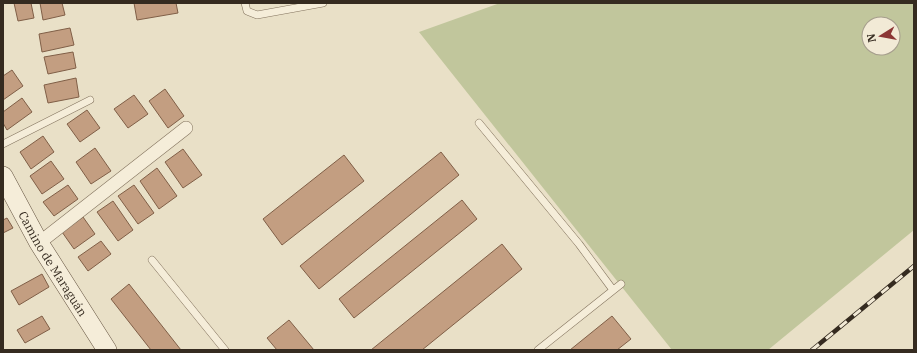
<svg xmlns="http://www.w3.org/2000/svg" width="917" height="353" viewBox="0 0 917 353" font-family="'IBM Plex Serif',serif">
<rect width="100%" height="100%" fill="#e9e0c7"/>
<!-- green -->
<path fill="#c1c69c" fill-rule="evenodd" d="M 500,3 L 914,3 L 914,230 L 768,350 L 672,350 L 419,32 ZM 869,24 L 893,24 L 893,48 L 869,48 Z"/>
<!-- building -->
<path fill="#c39e81" stroke="#805f47" d="M 14,3 L 31,3 L 34,18 L 18,21 Z
M 40,3 L 62,3 L 65,15 L 43,20 Z
M 134,3 L 176,3 L 178,13 L 137,20 Z
M 70,28 L 74,45 L 42,52 L 39,34 Z
M 73,52 L 76,68 L 48,74 L 44,57 Z
M 12,70 L 23,86 L 3,100 L 3,76 Z
M 76,78 L 79,97 L 48,103 L 44,85 Z
M 165,89 L 184,116 L 168,128 L 149,101 Z
M 134,95 L 148,114 L 128,128 L 114,109 Z
M 22,98 L 32,112 L 7,130 L 3,123 L 3,112 Z
M 87,110 L 100,128 L 80,142 L 67,124 Z
M 43,136 L 54,152 L 31,169 L 20,152 Z
M 95,148 L 111,171 L 91,184 L 76,162 Z
M 183,149 L 202,175 L 183,188 L 165,162 Z
M 441,152 L 459,175 L 319,289 L 300,266 Z
M 344,155 L 364,181 L 282,245 L 263,219 Z
M 51,161 L 64,179 L 42,194 L 30,176 Z
M 157,168 L 177,196 L 159,209 L 140,181 Z
M 68,185 L 78,199 L 54,216 L 43,202 Z
M 134,185 L 154,213 L 138,224 L 118,196 Z
M 462,200 L 477,219 L 354,318 L 339,299 Z
M 113,201 L 133,230 L 118,241 L 97,212 Z
M 83,217 L 95,234 L 74,249 L 62,232 Z
M 7,218 L 13,228 L 3,233 L 3,220 Z
M 101,241 L 111,254 L 88,271 L 78,257 Z
M 502,244 L 522,269 L 422,350 L 371,350 Z
M 42,274 L 49,287 L 19,305 L 11,291 Z
M 129,284 L 181,350 L 151,350 L 111,299 Z
M 42,316 L 50,329 L 25,343 L 17,330 Z
M 612,316 L 631,339 L 617,350 L 570,350 Z
M 289,320 L 314,350 L 277,350 L 267,338 Z"/>
<g fill="none" stroke-linecap="round" stroke-linejoin="round">
<defs>
<path id="lane" d="M 245,3 L 247,11 L 257,15 L 323,3
M 479,123 L 579,244 L 613,290
M 3,144 L 90,100
M 152,260 L 225,350
M 538,350 L 621,284"/>
<path id="street" d="M 39,243 L 186,128"/>
<g id="secondary">
<path id="s1" d="M 3,176 L 39,243 L 107,350"/>
</g>
</defs>
<!-- lane casing -->
<use href="#lane" stroke="#83735e" stroke-width="8"/>
<!-- street casing -->
<use href="#street" stroke="#83735e" stroke-width="14"/>
<!-- secondary casing -->
<use href="#secondary" stroke="#655441" stroke-width="20"/>
<!-- lane -->
<use href="#lane" stroke="#f5edd9" stroke-width="7"/>
<!-- street -->
<use href="#street" stroke="#f5edd9" stroke-width="13"/>
<!-- secondary -->
<use href="#secondary" stroke="#f5edd9" stroke-width="19"/>
<defs>
<path id="rail" d="M 812,350 L 914,266"/>
</defs>
<!-- rail casing -->
<use href="#rail" stroke="#352b20" stroke-width="4.5"/>
<!-- rail -->
<use href="#rail" stroke="#f2ead6" stroke-width="3" stroke-dasharray="9" stroke-linecap="butt"/>
</g>
<g text-anchor="middle" dominant-baseline="central" stroke-width="4" stroke-linejoin="round" paint-order="stroke">
<!-- street labels -->
<g font-size="12" fill="#352b20" stroke="#f2ead6">
<text stroke="none"><textPath href="#s1" startOffset="101">Camino de Maraguán</textPath></text>
</g>
</g>
<!-- border -->
<rect width="917" height="353" fill="none" stroke="#352b20" stroke-width="8"/>
<!-- north arrow -->
<g transform="translate(881 36) rotate(259)"><circle r="19" fill="#f2ead6" stroke="#a69e8d"/>
<path d="M0-3L7 15L0 10L-7 15Z" fill="#8c3635"/>
<text y="-6" font-size="11" font-weight="bold" text-anchor="middle" fill="#352b20">N</text>
</g>
</svg>
